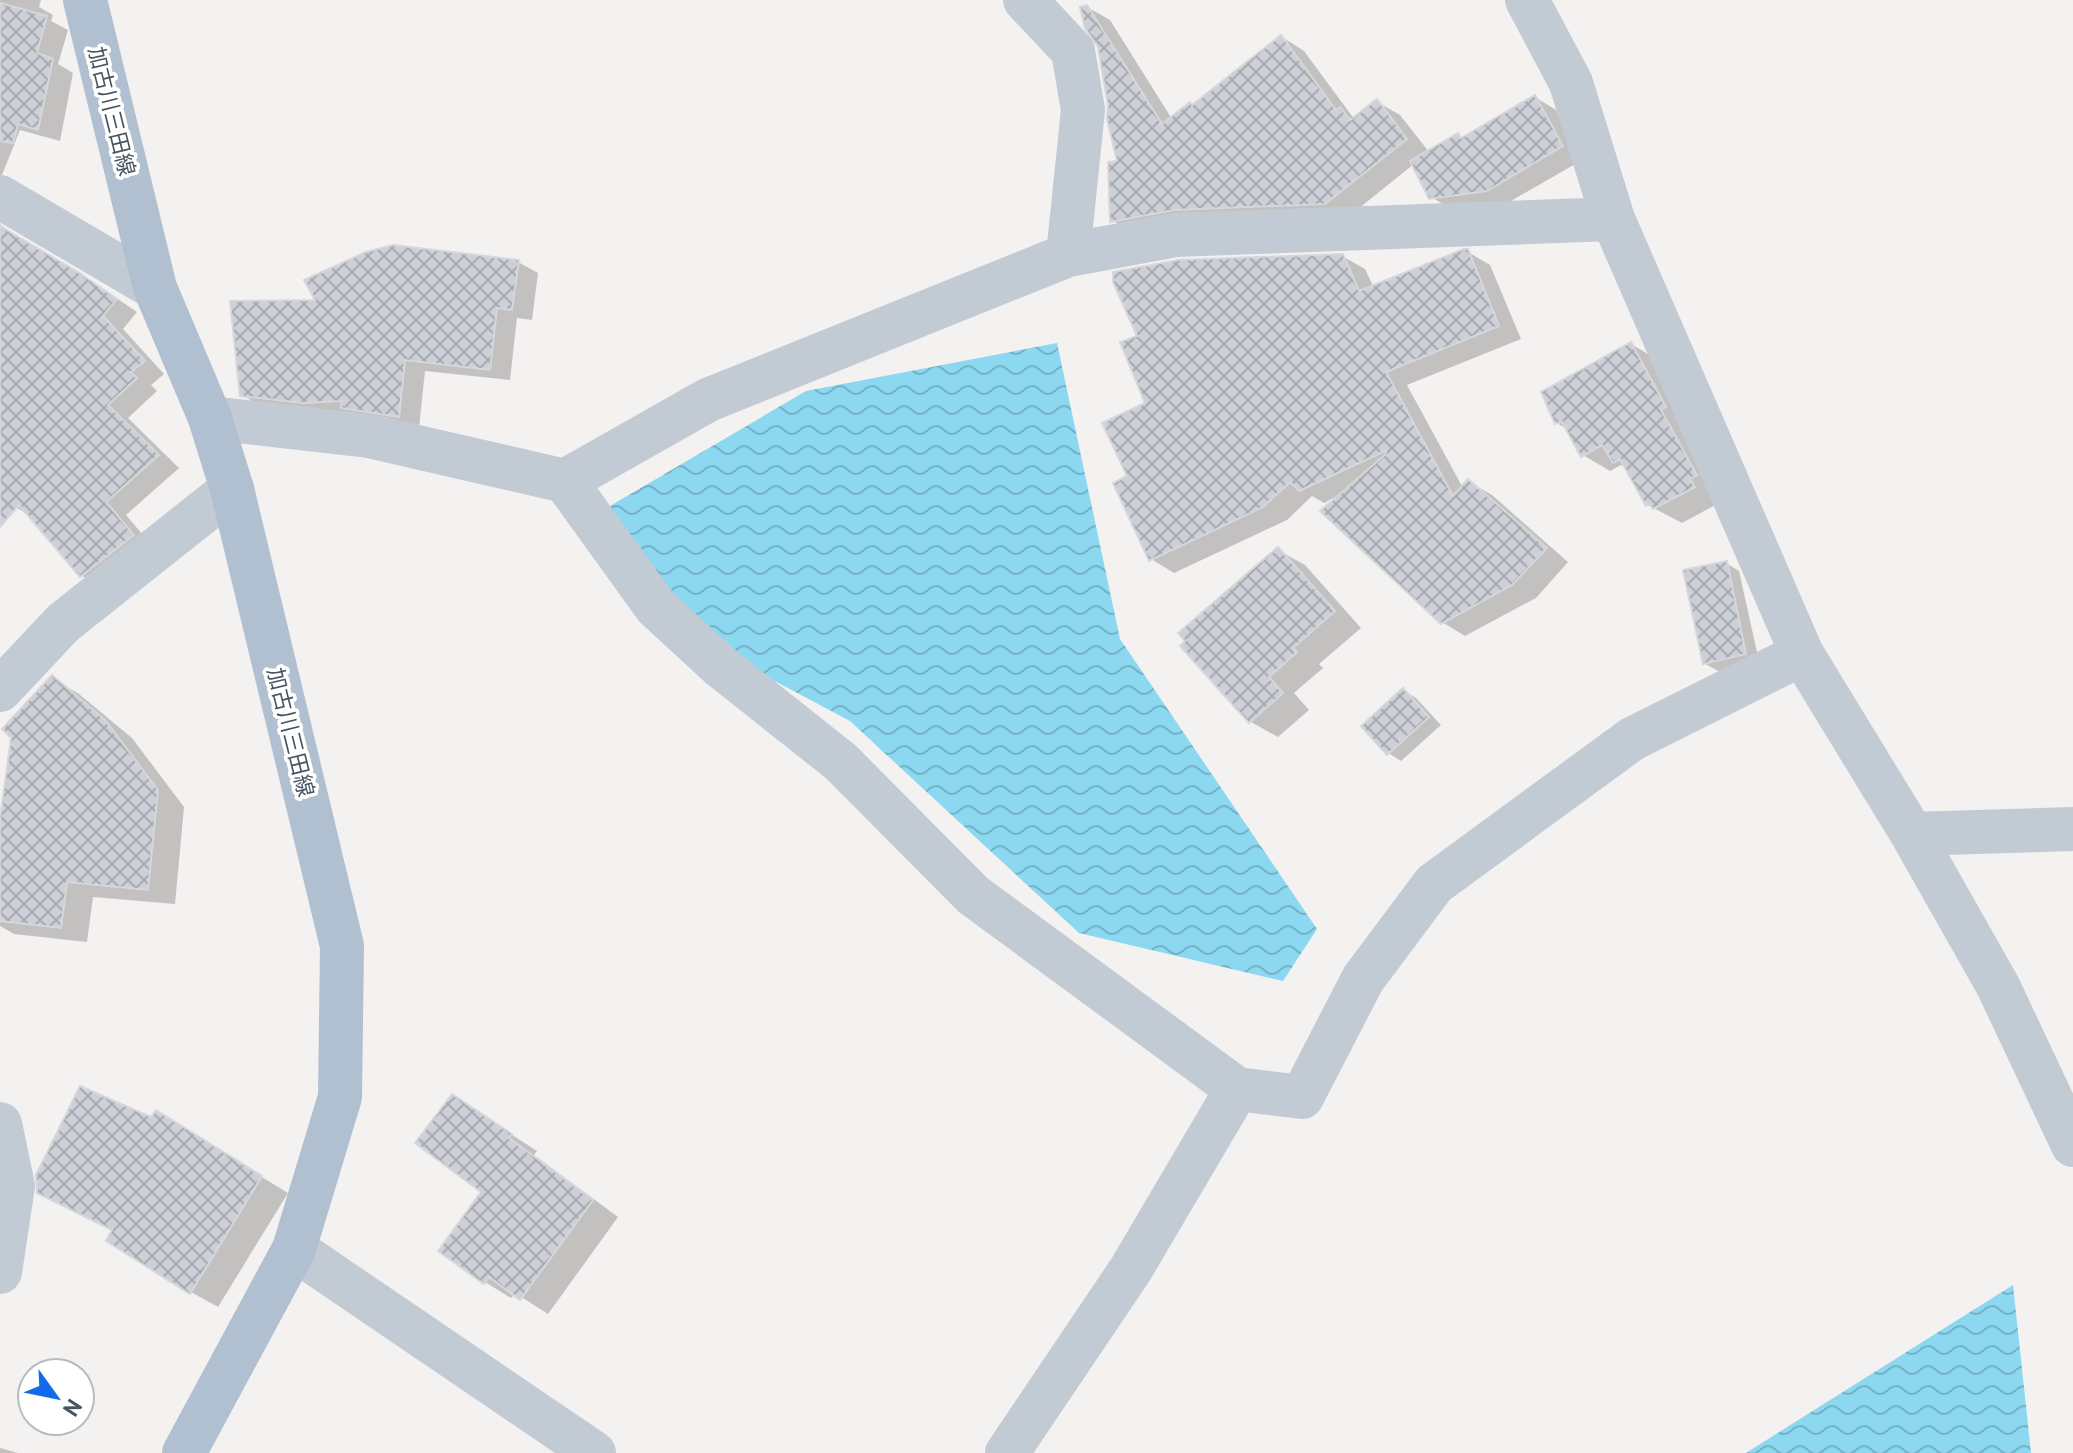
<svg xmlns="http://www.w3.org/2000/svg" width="2073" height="1453" viewBox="0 0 2073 1453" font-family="'PT Sans','Noto Sans JP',sans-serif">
<defs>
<pattern id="water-waves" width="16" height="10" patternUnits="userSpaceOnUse" patternTransform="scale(2)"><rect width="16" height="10" fill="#8bd8f0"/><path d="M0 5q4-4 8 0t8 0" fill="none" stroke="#74b2c6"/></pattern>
<pattern id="building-cross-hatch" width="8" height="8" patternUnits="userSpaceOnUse" patternTransform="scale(2)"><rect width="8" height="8" fill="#cdd0d6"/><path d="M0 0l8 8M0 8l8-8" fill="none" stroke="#a8abb1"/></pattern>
</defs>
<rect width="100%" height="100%" fill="#f4f1f1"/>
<!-- water -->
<path fill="url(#water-waves)" d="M 1057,343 L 1120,639 L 1317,929 L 1283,981 L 1079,933 L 850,721 L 652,616 L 610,506 L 806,391 Z
M 2013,1285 L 2031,1453 L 1746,1453 Z"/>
<!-- shadow -->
<path fill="#0003" d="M 0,0 L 41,0 L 39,7 L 53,15 L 51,21 L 68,30 L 58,64 L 73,73 L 60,141 L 20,130 L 0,180 Z
M 1087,7 L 1110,20 L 1172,119 L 1194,106 L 1282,37 L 1304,51 L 1352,116 L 1355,118 L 1377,102 L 1400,115 L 1429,152 L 1458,135 L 1464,139 L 1535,97 L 1556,110 L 1584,159 L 1509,202 L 1453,210 L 1431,197 L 1414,164 L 1348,217 L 1135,234 L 1112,220 L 1120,163 L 1100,46 Z
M 0,224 L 9,233 L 100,287 L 137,312 L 123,329 L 164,374 L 151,385 L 157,391 L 128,418 L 179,468 L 126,515 L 154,548 L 103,588 L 82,576 L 33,518 L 0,497 Z
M 1468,252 L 1490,265 L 1521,339 L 1407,385 L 1463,488 L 1469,482 L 1492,495 L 1568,562 L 1536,598 L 1465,636 L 1442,622 L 1339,495 L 1324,503 L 1312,496 L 1287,520 L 1174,573 L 1151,559 L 1130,477 L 1147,404 L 1342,256 L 1365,269 L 1374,288 Z
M 518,262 L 538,273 L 532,320 L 517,318 L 510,380 L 425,371 L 419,428 L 263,407 L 242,395 L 318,302 Z
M 1631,344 L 1658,360 L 1721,502 L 1682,523 L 1648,505 L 1628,469 L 1621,465 L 1610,471 L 1583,455 L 1568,430 L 1557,423 Z
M 1278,550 L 1305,565 L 1361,628 L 1319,664 L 1323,668 L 1294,693 L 1309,710 L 1278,737 L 1251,722 L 1188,641 Z
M 1726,563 L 1739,571 L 1759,661 L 1718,671 L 1704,663 Z
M 52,678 L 79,694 L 132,738 L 184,807 L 175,904 L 93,897 L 87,942 L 14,934 L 0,926 L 0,828 L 13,737 Z
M 1403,690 L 1416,698 L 1441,725 L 1401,761 L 1388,753 Z
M 452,1096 L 537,1151 L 534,1155 L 618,1217 L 548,1314 L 515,1293 L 511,1298 L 485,1282 L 483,1191 Z
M 152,1119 L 183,1129 L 288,1193 L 218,1307 L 191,1292 L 114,1231 Z
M 0,1448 L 18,1453 L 0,1453 Z"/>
<!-- building -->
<path fill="url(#building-cross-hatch)" stroke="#d5d7dd" stroke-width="2" d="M 0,3 L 47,16 L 37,53 L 53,59 L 38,130 L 18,124 L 13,143 L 0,141 Z
M 1087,5 L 1162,124 L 1190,102 L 1192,105 L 1281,35 L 1336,110 L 1340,107 L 1350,120 L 1377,99 L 1407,139 L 1325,204 L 1174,210 L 1110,222 L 1108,162 L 1117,161 L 1107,119 L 1108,106 L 1098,47 L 1085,28 L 1080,7 Z
M 1535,95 L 1563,146 L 1487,191 L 1429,199 L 1410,161 L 1458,133 L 1461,138 Z
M 0,226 L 78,272 L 117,299 L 103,316 L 145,361 L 131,372 L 137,378 L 108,405 L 159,455 L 106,502 L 134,535 L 80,577 L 19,505 L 0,527 Z
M 393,245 L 519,260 L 512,310 L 497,308 L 490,370 L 405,360 L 399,417 L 341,408 L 342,401 L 303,403 L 240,396 L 230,301 L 315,300 L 304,280 L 366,252 Z
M 1464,249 L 1468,249 L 1499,326 L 1386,372 L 1453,496 L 1468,479 L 1547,548 L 1512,585 L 1441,624 L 1320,511 L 1386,454 L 1385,451 L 1299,491 L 1290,482 L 1263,507 L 1149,561 L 1113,483 L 1127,476 L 1102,423 L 1145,403 L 1120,342 L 1137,336 L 1113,282 L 1113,272 L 1178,260 L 1343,254 L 1359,291 Z
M 1631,342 L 1666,407 L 1661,410 L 1697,475 L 1690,479 L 1695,487 L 1653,509 L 1650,504 L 1646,506 L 1620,459 L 1613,463 L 1602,445 L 1581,457 L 1562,422 L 1555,424 L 1541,392 Z
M 1278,547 L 1335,611 L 1293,648 L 1297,652 L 1269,677 L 1283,693 L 1249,723 L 1180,646 L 1185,641 L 1178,633 Z
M 1727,561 L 1746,654 L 1703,664 L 1683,570 Z
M 52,675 L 105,720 L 158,790 L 148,890 L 67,882 L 61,928 L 0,921 L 0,819 L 11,738 L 2,729 Z
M 1403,688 L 1429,717 L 1387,755 L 1361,726 Z
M 80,1086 L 151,1117 L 156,1110 L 262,1176 L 190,1294 L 106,1241 L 112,1230 L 37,1193 L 36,1175 Z
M 452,1094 L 512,1134 L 509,1138 L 593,1200 L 520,1300 L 489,1277 L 484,1284 L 438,1251 L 481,1192 L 415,1143 Z"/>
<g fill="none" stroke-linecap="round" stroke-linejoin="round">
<!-- minor -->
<path stroke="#c2cbd3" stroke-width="44" d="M 1025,0 L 1073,51 L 1083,110 L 1068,255
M 1527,0 L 1571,83 L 1613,219 L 1802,654 L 1912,834 L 1998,986 L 2073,1145
M 0,197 L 155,288
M 210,418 L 369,436 L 565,481 L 708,400 L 1068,255 L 1175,235 L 1613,219
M 565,481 L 656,607 L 720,666 L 841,762 L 973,895 L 1237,1089 L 1302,1097 L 1363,979 L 1434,884 L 1632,739 L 1802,654
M 0,690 L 63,623 L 232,489
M 1912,834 L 2073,829
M 0,1124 L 13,1186 L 0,1272
M 294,1249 L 594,1453
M 1007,1453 L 1131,1269 L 1237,1089"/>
<!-- primary -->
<path stroke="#b0c0d0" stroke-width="44" d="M 85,0 L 155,288 L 210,418 L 232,489 L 342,946 L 340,1097 L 294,1249 L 184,1453"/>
</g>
<g text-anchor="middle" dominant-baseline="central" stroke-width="7" stroke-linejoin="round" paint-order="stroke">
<!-- street labels -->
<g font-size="22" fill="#485460" stroke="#fff">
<text transform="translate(112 111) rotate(76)">加古川三田線</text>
<text transform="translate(291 732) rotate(76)">加古川三田線</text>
</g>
</g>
<!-- north arrow -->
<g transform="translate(56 1397) rotate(123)"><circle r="38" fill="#ffffff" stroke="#b6bbbf" stroke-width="2"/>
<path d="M0-6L14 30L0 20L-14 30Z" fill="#136bec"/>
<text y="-12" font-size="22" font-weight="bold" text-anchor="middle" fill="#485460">N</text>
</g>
</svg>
